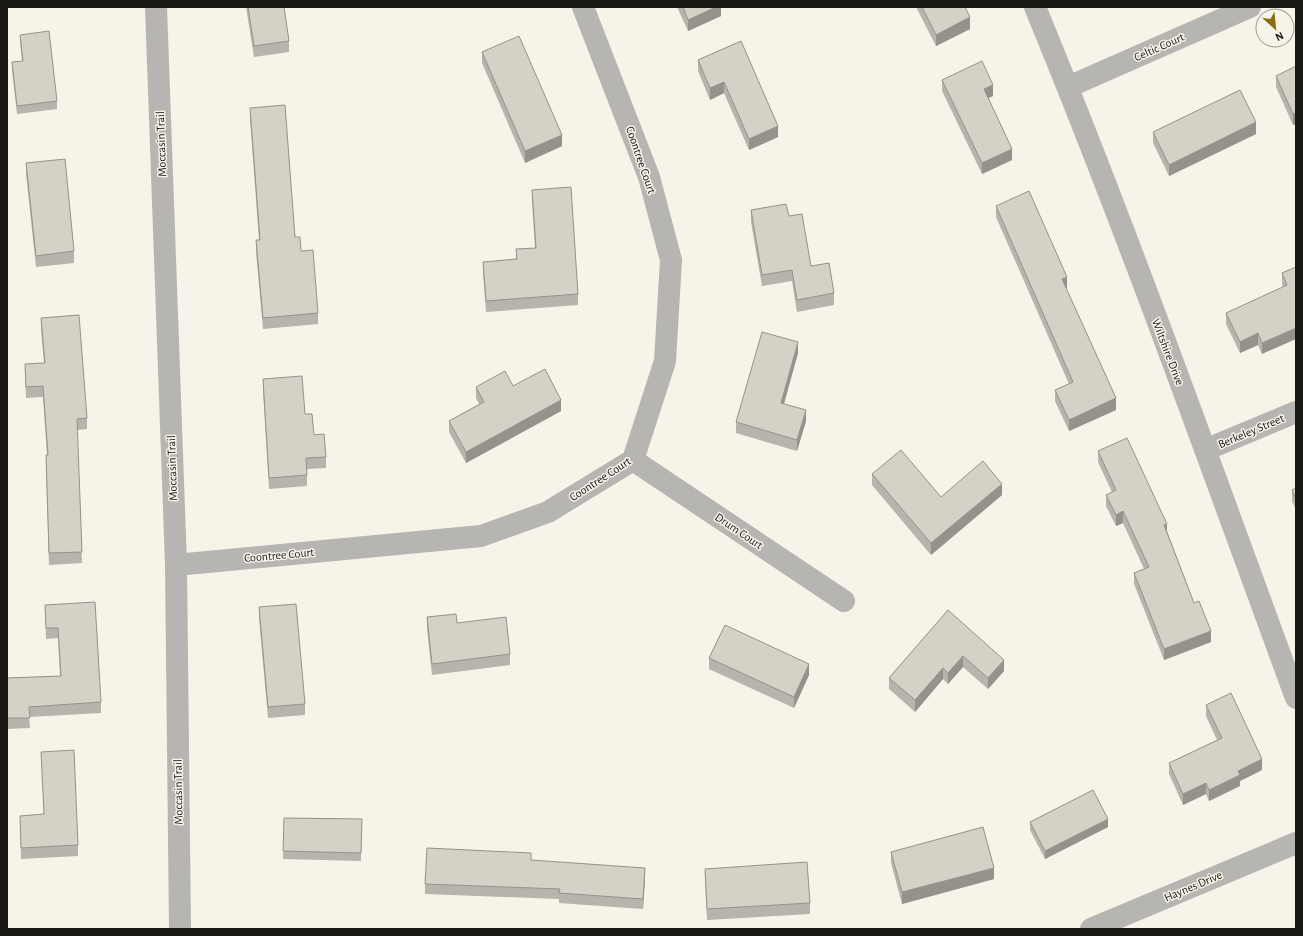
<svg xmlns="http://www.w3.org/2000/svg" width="1303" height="936" viewBox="0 0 1303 936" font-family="'Alegreya Sans',sans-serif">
<rect width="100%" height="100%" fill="#f6f3e9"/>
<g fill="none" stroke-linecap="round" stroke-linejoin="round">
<!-- minor -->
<path stroke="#b6b5b1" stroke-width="22" d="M 156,7 L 176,565 L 180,929
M 1035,7 C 1129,235 1211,467 1296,698
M 1068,87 L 1250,7
M 1205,450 L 1296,412
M 633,460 L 844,601
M 176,565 L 481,536 L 548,512 L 633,460 L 665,361 L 671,260 L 649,177 L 583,7
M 1091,929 L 1296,843"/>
</g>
<!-- wall -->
<path fill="#b6b4ab" d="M 246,7 L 284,7 L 289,41 L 289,52 L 254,57 Z
M 677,7 L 721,7 L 721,16 L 688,31 Z
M 916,7 L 965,7 L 970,29 L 936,46 Z
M 20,35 L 57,101 L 57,109 L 17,114 L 12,70 L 12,62 L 22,61 L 20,42 Z
M 741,41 L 778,137 L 749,150 L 724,93 L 710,100 L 698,71 L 698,60 Z
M 482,52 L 562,146 L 525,163 L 482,63 Z
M 1296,66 L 1293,125 L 1276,87 L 1276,76 Z
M 942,80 L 993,96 L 988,98 L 1012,160 L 982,174 L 942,91 Z
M 250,108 L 295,237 L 301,251 L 318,313 L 318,324 L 263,329 L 256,252 L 256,240 L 259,240 L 250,119 Z
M 1153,132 L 1256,134 L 1169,176 L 1153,143 Z
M 26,163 L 74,251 L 74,263 L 36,267 L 26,174 Z
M 532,190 L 578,294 L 578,305 L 486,312 L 483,273 L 483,262 L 516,259 L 516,249 L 535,248 L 532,201 Z
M 996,206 L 1067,288 L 1066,289 L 1116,410 L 1069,431 L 1055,401 L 1055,390 L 1069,384 L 996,217 Z
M 751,210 L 789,216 L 811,266 L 834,293 L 834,305 L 797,312 L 792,281 L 762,286 L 751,222 Z
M 1296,267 L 1262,354 L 1258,345 L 1240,353 L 1226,324 L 1226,313 L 1283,287 L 1282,284 L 1282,273 Z
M 41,318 L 87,418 L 87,429 L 77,430 L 82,563 L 49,565 L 46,466 L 46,455 L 47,455 L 43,397 L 26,398 L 25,376 L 25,364 L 44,363 L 41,329 Z
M 798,353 L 784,404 L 806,421 L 797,451 L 736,433 L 736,422 Z
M 263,379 L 305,414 L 314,435 L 326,457 L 326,468 L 307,469 L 307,486 L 269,489 L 263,390 Z
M 513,386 L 561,411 L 466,463 L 449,432 L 449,421 L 479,404 L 476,398 L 476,387 Z
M 1098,451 L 1167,531 L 1194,603 L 1211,642 L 1164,660 L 1134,584 L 1134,573 L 1144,569 L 1123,523 L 1116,526 L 1106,506 L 1106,495 L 1112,492 L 1098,462 Z
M 872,474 L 941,497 L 1002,495 L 931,555 L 872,485 Z
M 1296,488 L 1296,510 L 1292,501 L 1292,490 Z
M 45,605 L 101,702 L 101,713 L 29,717 L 30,728 L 7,729 L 7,678 L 60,676 L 58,638 L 46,639 Z
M 259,607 L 305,704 L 305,715 L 268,718 L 259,619 Z
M 948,610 L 1004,671 L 988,689 L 963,667 L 948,684 L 943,679 L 915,712 L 889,689 L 889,678 Z
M 427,617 L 457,623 L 510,654 L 510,665 L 432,675 L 427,629 Z
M 709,658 L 809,675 L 794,708 L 709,669 Z
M 1206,705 L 1262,770 L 1240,781 L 1240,786 L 1209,801 L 1206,794 L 1183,805 L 1169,774 L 1169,763 L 1217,740 L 1206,716 Z
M 41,752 L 78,845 L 78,856 L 21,859 L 20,816 L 44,814 Z
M 284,818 L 362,819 L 361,861 L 283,859 Z
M 1030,822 L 1108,827 L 1045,859 L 1030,830 Z
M 891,852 L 994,879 L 902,904 L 891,863 Z
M 531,860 L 645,878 L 643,909 L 559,903 L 559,899 L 425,894 L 425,884 Z
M 705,869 L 810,903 L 810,914 L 707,920 L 705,880 Z"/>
<!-- shaded-wall -->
<path fill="#94928b" d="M 716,7 L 721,7 L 721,16 L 688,31 L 688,20 Z
M 970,17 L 970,29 L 936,46 L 936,35 Z
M 724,82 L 724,93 L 710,100 L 710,88 Z
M 993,85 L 993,96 L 984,100 L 984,89 Z
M 1296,113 L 1296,124 L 1293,125 L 1293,114 Z
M 1256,122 L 1256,134 L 1169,176 L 1169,165 Z
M 778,126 L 778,137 L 749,150 L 749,139 Z
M 562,135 L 562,146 L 525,163 L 525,151 Z
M 1012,149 L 1012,160 L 982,174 L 982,163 Z
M 1067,277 L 1067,288 L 1062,290 L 1062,279 Z
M 1296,328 L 1296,339 L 1262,354 L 1262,343 Z
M 1258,333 L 1258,345 L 1240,353 L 1240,342 Z
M 798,342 L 798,353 L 781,414 L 781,403 Z
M 1116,398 L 1116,410 L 1069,431 L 1069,420 Z
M 561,400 L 561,411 L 466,463 L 466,452 Z
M 806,410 L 806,421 L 797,451 L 797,440 Z
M 1002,484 L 1002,495 L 931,555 L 931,543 Z
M 1123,511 L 1123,523 L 1116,526 L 1116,515 Z
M 1167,524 L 1167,535 L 1164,525 Z
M 1211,631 L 1211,642 L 1164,660 L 1164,649 Z
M 963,656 L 963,667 L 948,684 L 948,673 Z
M 1004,660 L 1004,671 L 988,689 L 988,678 Z
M 809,664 L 809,675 L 794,708 L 794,697 Z
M 943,668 L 943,679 L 915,712 L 915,700 Z
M 1262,759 L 1262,770 L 1240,781 L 1240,786 L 1209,801 L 1209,790 L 1238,771 Z
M 1206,783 L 1206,794 L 1183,805 L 1183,794 Z
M 1108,819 L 1108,827 L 1045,859 L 1045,851 Z
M 645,868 L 645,878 L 643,909 L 643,899 Z
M 994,868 L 994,879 L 902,904 L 902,892 Z"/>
<!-- building -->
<path fill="#d4d1c7" stroke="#94928b" d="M 248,7 L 284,7 L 289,41 L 254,46 Z
M 683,7 L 716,7 L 688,20 Z
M 922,7 L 965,7 L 970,17 L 936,35 Z
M 49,31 L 57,101 L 17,106 L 12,62 L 23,61 L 20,35 Z
M 519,36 L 562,135 L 525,151 L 482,52 Z
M 741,41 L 778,126 L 749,139 L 724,82 L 710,88 L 698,60 Z
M 982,61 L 993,85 L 984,89 L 1012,149 L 982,163 L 942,80 Z
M 1296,66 L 1296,113 L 1293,114 L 1276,76 Z
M 1240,90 L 1256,122 L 1169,165 L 1153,132 Z
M 285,105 L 295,237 L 300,237 L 301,251 L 313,250 L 318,313 L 263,318 L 256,240 L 260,240 L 250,108 Z
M 65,159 L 74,251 L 36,256 L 26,163 Z
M 571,187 L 578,294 L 486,301 L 483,262 L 517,259 L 516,249 L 536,248 L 532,190 Z
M 1029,191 L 1067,277 L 1062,279 L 1116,398 L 1069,420 L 1055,390 L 1073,382 L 996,206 Z
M 786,204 L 789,216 L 802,214 L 811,266 L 829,263 L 834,293 L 797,300 L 792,270 L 762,275 L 751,210 Z
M 1296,267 L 1296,328 L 1262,343 L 1258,333 L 1240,342 L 1226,313 L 1287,285 L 1282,273 Z
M 79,315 L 87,418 L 77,419 L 82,552 L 49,553 L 46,455 L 48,455 L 43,386 L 26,387 L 25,364 L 45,363 L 41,318 Z
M 762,332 L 798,342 L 781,403 L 806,410 L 797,440 L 736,422 Z
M 545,369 L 561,400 L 466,452 L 449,421 L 484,402 L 476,387 L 505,371 L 513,386 Z
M 302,376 L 305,414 L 312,414 L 314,435 L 324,434 L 326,457 L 306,458 L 307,475 L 269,478 L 263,379 Z
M 1127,438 L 1167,524 L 1164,525 L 1194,603 L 1199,601 L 1211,631 L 1164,649 L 1134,573 L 1149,567 L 1123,511 L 1116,515 L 1106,495 L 1116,490 L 1098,451 Z
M 901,450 L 941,497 L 983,461 L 1002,484 L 931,543 L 872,474 Z
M 1296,488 L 1296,499 L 1292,490 Z
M 95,602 L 101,702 L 29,707 L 30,718 L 7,718 L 7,678 L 61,676 L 58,628 L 46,628 L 45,605 Z
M 296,604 L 305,704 L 268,707 L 259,607 Z
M 948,610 L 1004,660 L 988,678 L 963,656 L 948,673 L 943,668 L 915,700 L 889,678 Z
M 456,614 L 457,623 L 506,617 L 510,654 L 432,664 L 427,617 Z
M 725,625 L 809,664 L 794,697 L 709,658 Z
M 1231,693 L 1262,759 L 1238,771 L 1240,775 L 1209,790 L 1206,783 L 1183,794 L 1169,763 L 1222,738 L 1206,705 Z
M 74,750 L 78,845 L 21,848 L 20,816 L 44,814 L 41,752 Z
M 1093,790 L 1108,819 L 1045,851 L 1030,822 Z
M 284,818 L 362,819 L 361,853 L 283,851 Z
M 983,827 L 994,868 L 902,892 L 891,852 Z
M 427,848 L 531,853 L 531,860 L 645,868 L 643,899 L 559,893 L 560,889 L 425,884 Z
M 807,862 L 810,903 L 707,909 L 705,869 Z"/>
<g text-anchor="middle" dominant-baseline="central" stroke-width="3" stroke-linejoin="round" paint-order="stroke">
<!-- street labels -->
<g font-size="12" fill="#181713" stroke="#f6f3e9">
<text transform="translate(1159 47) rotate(-24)">Celtic Court</text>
<text transform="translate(161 144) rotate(-92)">Moccasin Trail</text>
<text transform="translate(641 160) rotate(71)">Coontree Court</text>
<text transform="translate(1168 352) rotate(69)">Wiltshire Drive</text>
<text transform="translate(1251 431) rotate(-23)">Berkeley Street</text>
<text transform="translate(172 468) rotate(-92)">Moccasin Trail</text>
<text transform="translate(600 479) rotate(-33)">Coontree Court</text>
<text transform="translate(739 531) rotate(34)">Drum Court</text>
<text transform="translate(279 555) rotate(-5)">Coontree Court</text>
<text transform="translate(178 792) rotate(-91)">Moccasin Trail</text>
<text transform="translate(1193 886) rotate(-23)">Haynes Drive</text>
</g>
</g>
<!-- border -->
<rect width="1303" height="936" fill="none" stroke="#181713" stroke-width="16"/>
<!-- north arrow -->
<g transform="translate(1275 28) rotate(153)"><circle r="19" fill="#f6f3e9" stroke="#9d9b93"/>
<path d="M0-3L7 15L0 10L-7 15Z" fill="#897113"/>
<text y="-6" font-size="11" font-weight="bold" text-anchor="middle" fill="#181713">N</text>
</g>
</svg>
